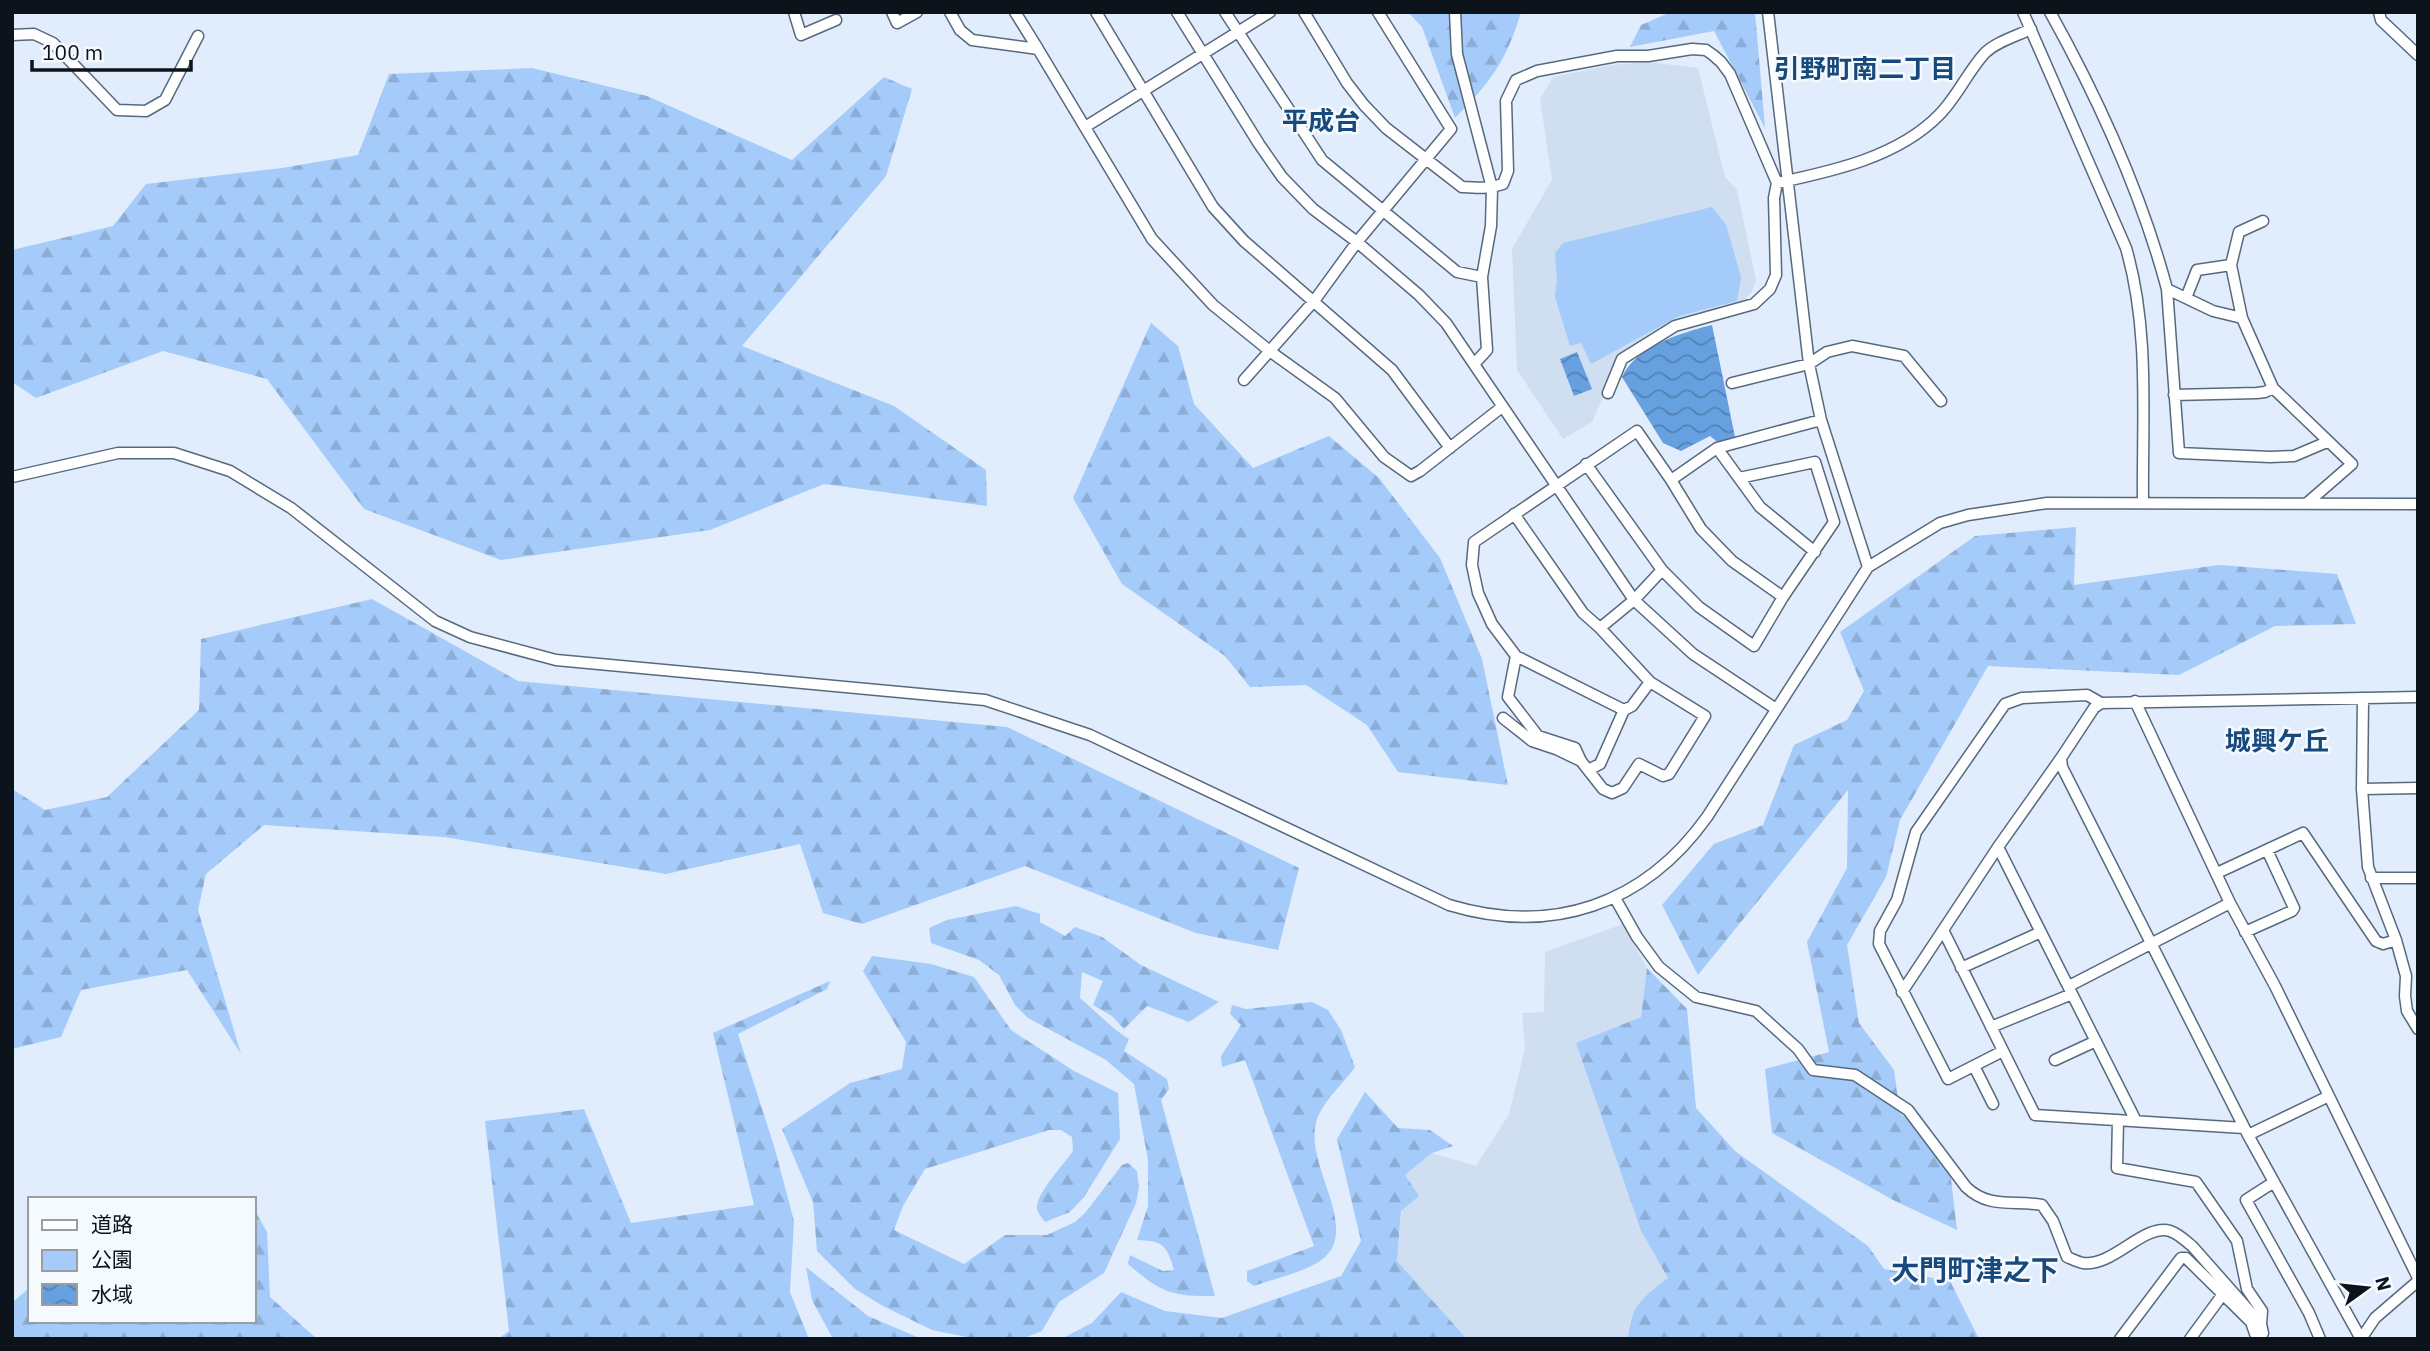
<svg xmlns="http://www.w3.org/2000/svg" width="2430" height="1351" viewBox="0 0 2430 1351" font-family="'IBM Plex Sans','Noto Sans JP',sans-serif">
<defs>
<pattern id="forest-firs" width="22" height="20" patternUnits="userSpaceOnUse" patternTransform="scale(1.75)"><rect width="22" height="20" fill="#a4cbf9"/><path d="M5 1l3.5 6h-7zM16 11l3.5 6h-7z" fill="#8cadd5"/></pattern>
<pattern id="water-waves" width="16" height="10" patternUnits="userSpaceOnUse" patternTransform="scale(1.75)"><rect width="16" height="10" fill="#67a0e0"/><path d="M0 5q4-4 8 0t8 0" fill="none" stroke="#5381b5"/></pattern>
</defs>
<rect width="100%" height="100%" fill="#e1edfc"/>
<!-- built -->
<path fill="#cfdef0" d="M 1648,62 L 1698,68 L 1725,177 L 1737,190 L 1756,280 L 1752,292 L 1740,304 L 1680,319 L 1622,356 L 1592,422 L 1563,439 L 1517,370 L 1512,249 L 1552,180 L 1540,99 L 1553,77 L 1612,65 Z
M 1623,924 L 1647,968 L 1641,1017 L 1576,1043 L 1641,1231 L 1668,1278 L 1630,1320 L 1628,1339 L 1467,1339 L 1397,1261 L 1405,1175 L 1432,1153 L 1476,1166 L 1509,1114 L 1525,1048 L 1522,1013 L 1544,1012 L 1545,952 Z"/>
<!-- green -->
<path fill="#a4cbf9" d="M 1712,207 L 1726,225 L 1741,277 L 1737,301 L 1679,316 L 1591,364 L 1581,343 L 1570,346 L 1555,297 L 1557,279 L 1555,253 L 1563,243 Z"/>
<!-- forest -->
<path fill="url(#forest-firs)" d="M 1408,12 L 1521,12 C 1507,60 1490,83 1455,118 L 1422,27 Z
M 1671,12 L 1755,12 L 1765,128 L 1714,31 L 1630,47 L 1641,25 Z
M 532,68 L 647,96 L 792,160 L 884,77 L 912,89 L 886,176 L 742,346 L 894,406 L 986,470 L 987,506 L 824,484 L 710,530 L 501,560 L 364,509 L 267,379 L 163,351 L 36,398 L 12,382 L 12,250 L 113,226 L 146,184 L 282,168 L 358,155 L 389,74 Z
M 1151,323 L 1178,346 L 1194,404 L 1253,468 L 1329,436 L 1379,478 L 1440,558 L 1482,659 L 1508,785 L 1398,772 L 1367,725 L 1306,685 L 1250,687 L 1225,656 L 1122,584 L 1073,498 Z
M 2076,527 L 2074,585 L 2219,565 L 2337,574 L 2356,624 L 2275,626 L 2179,675 L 1988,666 L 1900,820 L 1886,877 L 1847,945 L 1859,1023 L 1894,1070 L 1900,1113 L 1948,1153 L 1957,1230 L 1895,1201 L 1772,1133 L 1765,1069 L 1829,1052 L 1807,942 L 1847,868 L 1848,790 L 1698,975 L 1662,905 L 1714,844 L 1763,825 L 1794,745 L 1847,720 L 1864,691 L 1840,632 L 1975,536 Z
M 372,599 L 518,681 L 1007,727 L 1299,868 L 1278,950 L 1196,933 L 1025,866 L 862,924 L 823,913 L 800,844 L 666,874 L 444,837 L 264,825 L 206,874 L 198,910 L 241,1054 L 187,970 L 81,990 L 61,1037 L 12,1049 L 12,789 L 45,810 L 107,797 L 199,710 L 201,639 Z
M 1016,906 L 1040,914 L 1040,922 L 1065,936 L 1075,927 L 1102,937 L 1141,965 L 1219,1002 L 1189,1022 L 1147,1006 L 1124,1029 L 1112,1016 L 1093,1005 L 1103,981 L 1082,972 L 1080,998 C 1097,1012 1111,1028 1129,1039 L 1124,1051 L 1167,1079 L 1169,1089 L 1161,1100 L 1215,1296 C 1172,1297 1160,1292 1128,1264 L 1130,1255 L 1163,1271 L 1174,1270 C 1167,1245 1163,1241 1137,1240 L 1148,1206 L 1148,1160 L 1134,1084 L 1106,1060 L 1028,1018 L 1015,1005 L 999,975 L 979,960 L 931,943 L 929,928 L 947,920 Z
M 872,956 L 931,964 L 974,977 L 1011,1030 L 1074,1071 L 1118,1093 L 1120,1139 L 1084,1197 L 1070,1212 L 1045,1222 C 1042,1218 1038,1214 1037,1208 C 1036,1194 1064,1164 1073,1151 L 1072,1137 L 1061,1130 L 1049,1130 L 925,1169 L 903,1206 L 894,1230 L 964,1264 L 1005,1235 L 1047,1235 L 1075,1222 L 1085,1213 L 1122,1165 L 1128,1163 L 1137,1171 L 1139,1187 L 1136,1203 L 1104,1273 L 1059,1302 L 1042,1331 L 1022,1339 L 976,1339 L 932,1330 L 883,1306 L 855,1289 L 817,1251 L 813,1202 L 782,1129 L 850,1083 L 902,1069 L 906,1042 L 863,971 Z
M 1647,968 L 1687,1009 L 1696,1108 L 1736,1152 L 1868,1246 L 1884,1269 L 1950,1281 L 1979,1339 L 1628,1339 C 1631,1304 1643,1298 1668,1278 L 1641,1231 L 1576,1043 L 1641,1017 Z
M 830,981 L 827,989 L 738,1034 L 774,1146 L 794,1221 L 790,1292 L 809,1339 L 498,1339 L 509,1331 L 485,1121 L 584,1109 L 631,1223 L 754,1205 L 713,1033 Z
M 1312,1002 L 1328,1010 L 1341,1030 L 1355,1067 C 1344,1082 1328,1097 1319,1114 C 1297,1160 1366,1229 1320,1261 C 1304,1272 1273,1279 1254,1286 L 1247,1281 L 1247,1271 L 1314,1246 L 1245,1060 L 1222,1067 L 1221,1056 L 1241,1025 L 1230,1014 L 1232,1005 L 1246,1009 Z
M 1365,1092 L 1398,1128 L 1430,1130 L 1453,1146 L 1432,1153 L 1405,1175 L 1419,1196 L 1401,1211 L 1397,1261 L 1467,1339 L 1061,1339 L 1092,1323 L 1121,1292 L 1165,1311 L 1222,1318 L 1341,1276 L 1361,1241 L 1337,1139 Z
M 254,1209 L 267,1232 L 270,1297 L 317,1339 L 12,1339 L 12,1303 L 30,1287 L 30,1321 L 254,1321 Z
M 806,1267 L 868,1316 L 922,1339 L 833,1339 L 812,1300 Z"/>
<!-- water -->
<path fill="url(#water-waves)" d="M 1712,325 L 1735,437 L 1720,444 L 1710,436 L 1681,451 L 1663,443 L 1622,377 C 1636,346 1681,333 1712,325 Z
M 1577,352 L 1592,389 L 1574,396 L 1560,359 Z"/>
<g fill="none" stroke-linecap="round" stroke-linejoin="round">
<defs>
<path id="minor" d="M 794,12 L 801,35 L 836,20
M 892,12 L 897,23 L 917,12
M 950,12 L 960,30 L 972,40 L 1038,49 L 1152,239 L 1213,305 L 1271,352 L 1335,398 L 1384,457 L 1411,476 L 1420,471 L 1502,407
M 1015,12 L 1038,49
M 1096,12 L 1213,207 L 1244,241 L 1392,370 L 1450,448
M 1177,12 L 1259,144 L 1282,177 L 1313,209 L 1357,242 L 1419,295 L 1446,323 L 1634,600 L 1693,654 L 1776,709
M 1225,12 L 1322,160 L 1457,272 L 1482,277
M 1304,12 L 1347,83 L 1364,105 L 1386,128 L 1462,187 C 1477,188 1489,189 1503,184 L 1508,171 L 1506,101 L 1516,80 L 1537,71 L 1617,56 L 1648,56 L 1692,49 L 1706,50 L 1713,55 L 1721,62 L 1730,74 L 1777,183 C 1833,171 1898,157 1939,115 C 1957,97 1967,73 1984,54 C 1995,42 2017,36 2031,29
M 1455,12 L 1457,54 L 1492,188 L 1491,226 L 1482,277 L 1487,350 L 1475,363
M 1768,12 L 1809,364 L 1821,420 L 1868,567
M 2023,12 L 2126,248 C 2150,330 2142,418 2143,502
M 2050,12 C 2099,100 2141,192 2167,289 L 2213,311 L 2242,318 L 2273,388 L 2352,464 L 2306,504
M 2379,12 L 2381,20 L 2418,55
M 12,35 L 34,34 L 53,43 L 117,110 L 146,111 L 165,100 L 198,36
M 1085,127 L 1270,12
M 2167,289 L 2179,453 L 2270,457 L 2294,456 L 2327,442
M 2186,298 L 2197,270 L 2231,265
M 2242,318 L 2231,265 L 2239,232 L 2263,221
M 1244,380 L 1314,301 L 1357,242 L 1451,129 L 1378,12
M 1732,383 L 1809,364 L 1827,352 L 1852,346 L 1904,356 L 1941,401
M 1608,393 L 1622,359 L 1675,326 L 1754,304 L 1770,289 L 1776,275 L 1774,198 L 1777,183
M 2174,395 L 2257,393 L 2265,392 L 2273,388
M 1717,448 L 1760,507 L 1815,552
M 1586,464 L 1662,570 L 1699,607 L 1754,646 L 1783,597 L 1834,522 L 1815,462 L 1739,478
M 12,477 L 118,453 L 174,453 L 230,471 L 291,508 L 435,621 L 470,637 L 556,660 L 985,700 L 1090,735 L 1449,905 C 1552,936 1644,905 1707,817 L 1868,567 L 1940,523 L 1968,515 L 2047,503 L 2418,504
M 1671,480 L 1717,448 L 1821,420
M 1600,628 L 1634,600 L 1662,570
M 1516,656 L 1508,697 L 1538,736 L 1575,748 L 1581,761
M 2363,698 L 2362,789 L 2368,867 L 2396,940 L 2406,976 L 2405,996 L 2407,1011 L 2418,1029
M 2135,701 L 2230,903 L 2275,986 L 2418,1278
M 1624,710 L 1632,706 L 1650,682
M 1503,718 L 1532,741 L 1556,749 L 1581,761 L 1603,789 L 1612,793 L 1623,788 L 1639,764 L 1663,776 L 1669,774 L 1705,716 L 1650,682 L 1600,628 L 1583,613 L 1514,514
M 1588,770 L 1600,764 L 1624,710 L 1516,656 L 1492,624 L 1478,593 L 1472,565 L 1474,542 L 1637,431 L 1671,480 L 1701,529 L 1732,561 L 1783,597
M 2362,789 L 2418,788
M 1998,847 L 2136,1121
M 2217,873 L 2303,833 L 2376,941 L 2383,944 L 2396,940
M 2371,878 L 2418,878
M 1615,898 L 1637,937 L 1659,967 L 1696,997 L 1756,1011 L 1798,1049 L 1813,1070 L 1855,1075 L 1908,1110 L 1966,1187 C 1989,1209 2013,1200 2042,1205 L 2053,1221 L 2067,1257 C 2072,1259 2078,1262 2083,1263 C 2113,1267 2144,1223 2170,1231 C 2179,1234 2186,1241 2193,1247 L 2261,1324
M 1943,930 L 2035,1115 L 2244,1128
M 2245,932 L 2292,911 L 2294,908 L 2267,850
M 1961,968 L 2041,932
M 2069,986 L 2230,903
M 1902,992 L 1998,847 L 2061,758
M 1991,1027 L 2072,994
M 2003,1051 L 1948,1079 L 1879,944 L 1880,931 L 1897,900 L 1916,832 L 2005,704 L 2022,698 L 2087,695 L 2101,703
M 2055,1060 L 2096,1041
M 1974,1066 L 1993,1104
M 2118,1120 L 2117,1168 L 2196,1182 L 2237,1241 L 2247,1289 L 2262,1311 L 2261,1324 L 2263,1333 L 2260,1339
M 2248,1135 L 2329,1096
M 2274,1182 L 2246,1200 L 2309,1313 L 2320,1339
M 2120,1339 L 2181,1258 L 2186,1258 L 2251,1322 L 2257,1339
M 2190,1339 L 2223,1294
M 2361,1339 L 2248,1135 L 2062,767 L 2061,758 L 2094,708 L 2101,703 L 2418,697
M 2361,1339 L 2375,1318 L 2418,1281"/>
</defs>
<!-- minor casing -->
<use href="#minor" stroke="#57697e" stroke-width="13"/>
<!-- minor -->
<use href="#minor" stroke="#fff" stroke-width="10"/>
</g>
<g text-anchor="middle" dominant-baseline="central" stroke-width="5" stroke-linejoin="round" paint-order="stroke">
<!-- neighbourhood labels -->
<g font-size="26" font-weight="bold" fill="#18497c" stroke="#f5faff">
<text x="1865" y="68">引野町南二丁目</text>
<text x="1321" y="120">平成台</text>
<text x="2277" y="740">城興ケ丘</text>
</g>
<!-- quarter labels -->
<g font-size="28" font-weight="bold" fill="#18497c" stroke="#f5faff">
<text x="1975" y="1269">大門町津之下</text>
</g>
</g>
<!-- border -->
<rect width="2430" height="1351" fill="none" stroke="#0c131b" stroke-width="28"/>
<!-- legend -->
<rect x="28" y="1197" width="228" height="126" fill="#f5faff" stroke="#989ea4" stroke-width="2"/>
<rect x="42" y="1220" width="35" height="10" fill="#ffffff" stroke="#989ea4" stroke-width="2"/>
<text x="91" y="1232" font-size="21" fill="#0c131b">道路</text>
<rect x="42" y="1250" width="35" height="21" fill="#a4cbf9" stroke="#989ea4" stroke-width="2"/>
<text x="91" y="1267" font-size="21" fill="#0c131b">公園</text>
<rect x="42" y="1284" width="35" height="21" fill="url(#water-waves)" stroke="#989ea4" stroke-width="2"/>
<text x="91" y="1302" font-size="21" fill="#0c131b">水域</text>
<!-- north arrow -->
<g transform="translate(2367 1288) rotate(75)" stroke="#f5faff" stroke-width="5" paint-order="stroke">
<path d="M0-5L12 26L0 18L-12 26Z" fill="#0c131b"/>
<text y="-10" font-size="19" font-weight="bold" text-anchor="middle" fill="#0c131b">N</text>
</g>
<!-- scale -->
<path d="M32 60v10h159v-10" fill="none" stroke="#0c131b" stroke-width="3.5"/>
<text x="42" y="60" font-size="21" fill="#0c131b" stroke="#f5faff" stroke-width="5" paint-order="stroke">100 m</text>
</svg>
